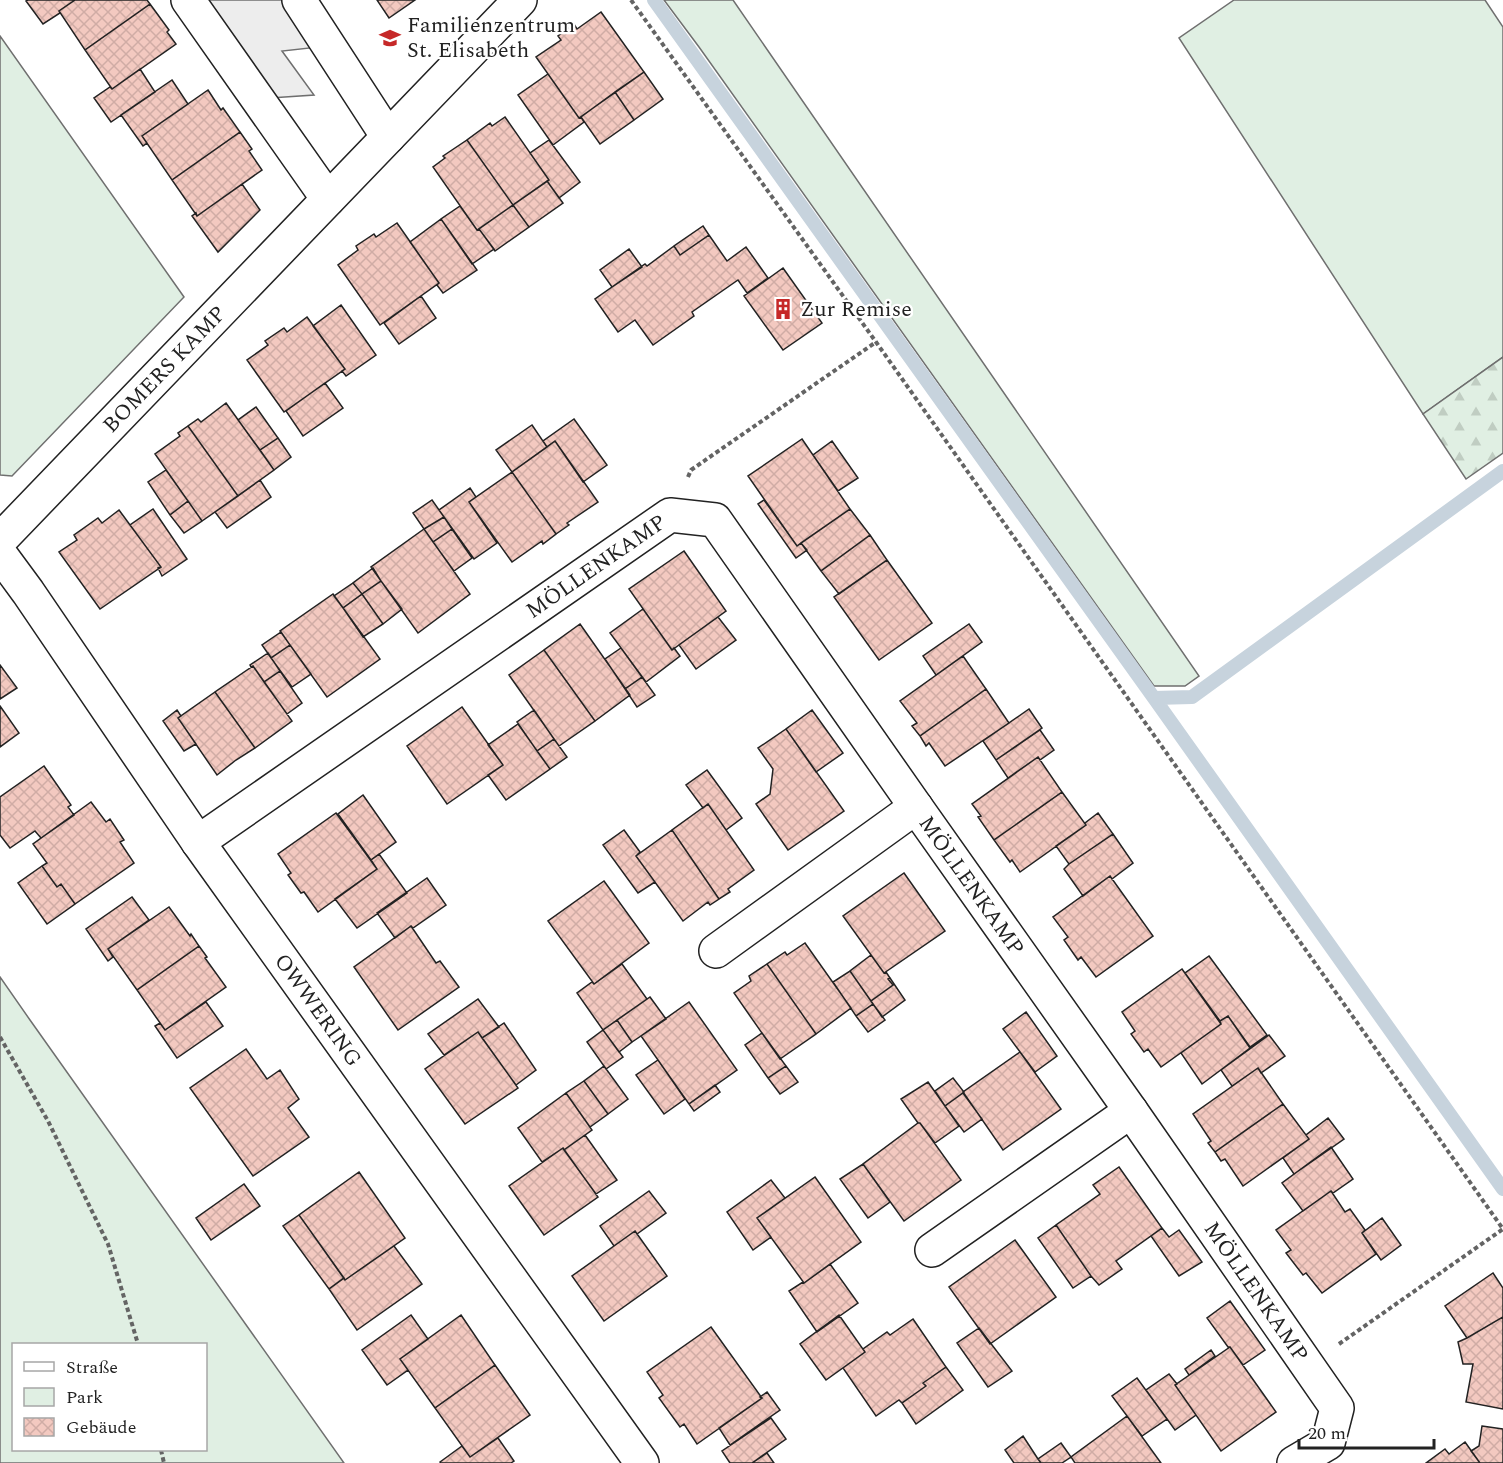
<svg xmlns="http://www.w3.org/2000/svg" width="1503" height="1463" viewBox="0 0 1503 1463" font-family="Spectral,serif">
<defs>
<pattern id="forest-firs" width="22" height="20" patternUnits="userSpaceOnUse" patternTransform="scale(1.5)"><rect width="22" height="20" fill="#e0efe3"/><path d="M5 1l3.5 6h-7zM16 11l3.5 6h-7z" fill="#c0cdc2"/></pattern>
<pattern id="building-cross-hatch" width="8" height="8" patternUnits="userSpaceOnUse" patternTransform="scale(1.5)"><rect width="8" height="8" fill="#f3c9c0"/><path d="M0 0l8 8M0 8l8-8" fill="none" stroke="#d0aca5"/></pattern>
</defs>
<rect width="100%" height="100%" fill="#fff"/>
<!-- green -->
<path fill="#e0efe3" stroke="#6f6f6f" stroke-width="1.5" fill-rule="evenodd" d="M 664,0 L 733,0 L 1199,676 L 1185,686 L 1154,686 L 699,47 Z
M 1234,0 L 1485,0 L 1503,27 L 1503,357 L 1423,414 L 1179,38 Z
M 0,36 L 184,297 L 12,476 L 0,475 Z
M 0,977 L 30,1020 L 344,1463 L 0,1463 ZM 14,1344 L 206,1344 L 206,1450 L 14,1450 Z"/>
<!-- forest -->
<path fill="url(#forest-firs)" stroke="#6f6f6f" stroke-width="1.5" d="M 1503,357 L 1503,453 L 1466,479 L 1423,414 Z"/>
<!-- parking -->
<path fill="#ededed" stroke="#6f6f6f" stroke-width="1.5" d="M 203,0 L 286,0 L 319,47 L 282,51 L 314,95 L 270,98 Z"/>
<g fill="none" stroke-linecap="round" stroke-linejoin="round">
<!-- stream -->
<path stroke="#c7d3dd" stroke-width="14" d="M 654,0 L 1154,698 L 1503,1189
M 1154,698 L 1192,697 L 1503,471"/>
</g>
<!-- building -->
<path fill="url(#building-cross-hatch)" stroke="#222" stroke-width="1.5" d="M 28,0 L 75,0 L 59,11 L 60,13 L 43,24 L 26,1 Z
M 75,0 L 147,0 L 150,4 L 85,50 L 59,11 Z
M 377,0 L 415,0 L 389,18 Z
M 150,4 L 169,30 L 167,32 L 176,44 L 112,89 L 85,50 Z
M 601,12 L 644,72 L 579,118 L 536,57 L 561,40 L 558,36 L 574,24 L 577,29 Z
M 140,69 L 155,92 L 111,122 L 94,98 L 110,87 L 112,89 Z
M 644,72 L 663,99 L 634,120 L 615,92 Z
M 548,74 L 579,118 L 581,117 L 584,122 L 553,145 L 518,95 Z
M 172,80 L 188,104 L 142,136 L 147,143 L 143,146 L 121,115 Z
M 208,90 L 221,110 L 223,108 L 240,132 L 172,180 L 142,136 Z
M 615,92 L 634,120 L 600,144 L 581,117 Z
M 505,117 L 549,180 L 513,205 L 467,140 L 490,123 L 492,126 Z
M 240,132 L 252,149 L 249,151 L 262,170 L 197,216 L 172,180 Z
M 467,140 L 513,205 L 477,230 L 433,167 L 445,158 L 443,156 Z
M 549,140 L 580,182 L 559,198 L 547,181 L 549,180 L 530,153 Z
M 547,181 L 563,203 L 529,227 L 513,205 Z
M 242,184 L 260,210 L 218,252 L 192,216 L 196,213 L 197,216 Z
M 513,205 L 529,227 L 495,251 L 479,229 Z
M 460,206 L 477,230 L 479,229 L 494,249 L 472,264 L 441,219 Z
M 441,219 L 477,270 L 443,293 L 437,285 L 439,283 L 410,242 Z
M 397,223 L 439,283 L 380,325 L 338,265 L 358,250 L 356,246 L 374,234 L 376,237 Z
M 703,226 L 709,235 L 680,255 L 674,246 Z
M 709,235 L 727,261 L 746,247 L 768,278 L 747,293 L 738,280 L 692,312 L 694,316 L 653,345 L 635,320 L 618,332 L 595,299 L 645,264 L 647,266 L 674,246 L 680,255 Z
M 629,249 L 642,267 L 612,287 L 600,270 Z
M 783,268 L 822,323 L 783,350 L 744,296 Z
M 421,296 L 436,318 L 399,344 L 384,323 Z
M 341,305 L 376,355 L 346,376 L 342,371 L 345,369 L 313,326 Z
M 307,317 L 345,369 L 284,412 L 247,360 L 268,345 L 265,341 L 284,328 L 287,332 Z
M 325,383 L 343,408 L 303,436 L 286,411 Z
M 226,403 L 274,470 L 238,496 L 188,426 L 198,419 L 201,422 Z
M 256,407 L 278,438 L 260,450 L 238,420 Z
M 574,419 L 607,465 L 583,482 L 555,441 L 547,447 L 543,441 Z
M 532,425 L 547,447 L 512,472 L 496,450 Z
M 188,426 L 238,496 L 202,521 L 155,454 L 180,436 L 178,433 Z
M 278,438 L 291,457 L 274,470 L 260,450 Z
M 802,439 L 850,509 L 797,546 L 748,476 Z
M 555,441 L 598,502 L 567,523 L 569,525 L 556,534 L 512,472 Z
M 832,441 L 858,478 L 838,491 L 813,455 Z
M 166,470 L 188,501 L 170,515 L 148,482 Z
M 512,472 L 556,534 L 543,544 L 542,541 L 512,562 L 469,502 Z
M 260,480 L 271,497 L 227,528 L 215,512 Z
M 470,488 L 476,497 L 469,502 L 497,543 L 474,559 L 439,510 Z
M 432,500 L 444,517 L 424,529 L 413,513 Z
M 764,500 L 797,546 L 801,543 L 807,550 L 796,558 L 758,504 Z
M 188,501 L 202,521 L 184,533 L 170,515 Z
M 153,509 L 187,559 L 162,576 L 158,568 L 161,567 L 130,525 Z
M 850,509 L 870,535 L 821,571 L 801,543 Z
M 119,510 L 161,567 L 100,609 L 59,552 L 77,540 L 74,535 L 98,518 L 102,523 Z
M 444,517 L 452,529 L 433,542 L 424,529 Z
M 424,529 L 470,594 L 418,633 L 371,567 Z
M 452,529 L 472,558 L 454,571 L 433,542 Z
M 870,535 L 887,560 L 839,594 L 821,571 Z
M 684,551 L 726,611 L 672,650 L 629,589 Z
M 887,560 L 932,623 L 879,660 L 834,597 Z
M 373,568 L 381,581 L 362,594 L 353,583 Z
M 381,581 L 402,609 L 383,624 L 362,594 Z
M 353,583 L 362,594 L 343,608 L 334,596 Z
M 333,594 L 380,659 L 327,697 L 280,631 Z
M 362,594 L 383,624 L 363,637 L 343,608 Z
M 643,609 L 672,650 L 674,648 L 680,656 L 646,682 L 610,633 Z
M 718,617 L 736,640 L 696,669 L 679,645 Z
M 580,624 L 630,695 L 595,721 L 544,650 Z
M 969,624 L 982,642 L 936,675 L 923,656 Z
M 281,632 L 290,645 L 271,658 L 262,645 Z
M 290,645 L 311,674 L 292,687 L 271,658 Z
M 621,648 L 642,677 L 625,689 L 605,659 Z
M 544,650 L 595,721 L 559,746 L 509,675 Z
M 268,653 L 280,671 L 264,682 L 253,666 L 251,667 L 250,665 Z
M 963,656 L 986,689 L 920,736 L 912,726 L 917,723 L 900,701 Z
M 0,665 L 17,688 L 0,699 Z
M 253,666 L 292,721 L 255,748 L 215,692 Z
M 280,671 L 302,703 L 287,714 L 264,682 Z
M 642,677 L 655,695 L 637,707 L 625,689 Z
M 986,689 L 1009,723 L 945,766 L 929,743 L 926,746 L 920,736 Z
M 215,692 L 255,748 L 236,760 L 217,775 L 178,718 Z
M 0,706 L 19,733 L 0,747 Z
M 462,707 L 503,765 L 447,804 L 407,746 Z
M 1029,709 L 1042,728 L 996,760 L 983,741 Z
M 177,710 L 181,716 L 178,718 L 196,744 L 184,751 L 163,721 Z
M 534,710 L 554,739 L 537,751 L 517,722 Z
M 812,710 L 843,753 L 816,772 L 786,729 Z
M 518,724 L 550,769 L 506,800 L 488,775 L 503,765 L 488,745 Z
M 786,729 L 844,811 L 788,850 L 756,804 L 770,794 L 773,769 L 758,748 Z
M 1040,730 L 1054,750 L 1040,760 L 1038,757 L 1008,778 L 996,760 Z
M 554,739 L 567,757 L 550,769 L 537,751 Z
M 1038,757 L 1062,792 L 994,840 L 978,817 L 981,816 L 972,804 Z
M 44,766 L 71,805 L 68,807 L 74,815 L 41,838 L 35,831 L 10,848 L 0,835 L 0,797 Z
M 707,770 L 742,818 L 726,830 L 708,804 L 703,808 L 686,785 Z
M 1062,792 L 1086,825 L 1020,872 L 1012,860 L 1010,862 L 994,840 Z
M 363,795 L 396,842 L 371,860 L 338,814 Z
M 91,802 L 106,822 L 110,819 L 124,840 L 120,842 L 134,863 L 75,904 L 61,884 L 57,887 L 42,866 L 47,863 L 33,844 Z
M 708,804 L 754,870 L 728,889 L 730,892 L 719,899 L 672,830 Z
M 336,813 L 377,869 L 318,912 L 304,892 L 301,893 L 288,875 L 291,873 L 278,854 Z
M 1098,813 L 1113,834 L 1069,864 L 1056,846 L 1086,825 L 1085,823 Z
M 624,830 L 640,852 L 636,856 L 655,882 L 638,893 L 603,845 Z
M 672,830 L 719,899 L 710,905 L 708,902 L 683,921 L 636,856 Z
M 1113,834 L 1133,863 L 1112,879 L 1110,876 L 1083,896 L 1064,869 L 1069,864 Z
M 379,854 L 407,893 L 357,928 L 335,899 L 377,869 L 371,860 Z
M 42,866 L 57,887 L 61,884 L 75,904 L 47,924 L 18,883 Z
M 904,873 L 945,931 L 884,973 L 843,916 Z
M 1110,876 L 1153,936 L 1096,977 L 1081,957 L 1078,960 L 1064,940 L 1068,937 L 1053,917 Z
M 427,878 L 446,905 L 413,928 L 411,926 L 395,938 L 377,913 Z
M 604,881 L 649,943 L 594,984 L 548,921 Z
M 132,897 L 149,920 L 108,949 L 113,957 L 108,961 L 86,929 Z
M 169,907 L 190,936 L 191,934 L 199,946 L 137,990 L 108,949 Z
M 411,926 L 436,963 L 440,961 L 459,987 L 398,1030 L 354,967 Z
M 805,943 L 851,1008 L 816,1034 L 767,964 L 785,952 L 787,955 Z
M 199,946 L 207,957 L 205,958 L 226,987 L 165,1030 L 137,990 Z
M 871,955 L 884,973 L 886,972 L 890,978 L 888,979 L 893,985 L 871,1001 L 850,971 Z
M 1209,956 L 1267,1035 L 1250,1047 L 1228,1016 L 1220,1021 L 1185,973 Z
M 622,964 L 647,999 L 603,1030 L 577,993 L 592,982 L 594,984 Z
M 767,964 L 816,1034 L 780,1059 L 734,993 L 751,981 L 749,976 Z
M 1182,969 L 1221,1024 L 1161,1067 L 1148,1049 L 1144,1052 L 1131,1034 L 1135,1031 L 1122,1012 Z
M 850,971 L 873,1004 L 856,1016 L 833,982 Z
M 890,978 L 905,1000 L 882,1017 L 871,1001 L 893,985 L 888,979 Z
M 650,997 L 666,1019 L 632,1042 L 617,1020 Z
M 478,999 L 499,1027 L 482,1038 L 478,1032 L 444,1055 L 428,1034 Z
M 206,1002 L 223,1026 L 177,1058 L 155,1026 L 160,1023 L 165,1030 Z
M 689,1002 L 737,1070 L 689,1104 L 641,1036 Z
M 873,1004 L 885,1020 L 868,1032 L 856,1016 Z
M 1026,1012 L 1057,1056 L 1035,1072 L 1003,1029 Z
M 1228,1016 L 1250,1048 L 1202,1084 L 1181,1053 L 1221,1024 L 1220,1021 Z
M 617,1020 L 632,1042 L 619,1052 L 603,1030 Z
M 504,1023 L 536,1070 L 516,1085 L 482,1038 Z
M 603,1030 L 623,1057 L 606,1069 L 587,1042 Z
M 478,1032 L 518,1088 L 465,1124 L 425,1069 Z
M 762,1033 L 786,1066 L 768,1078 L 745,1045 Z
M 1269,1035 L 1285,1056 L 1261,1073 L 1258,1068 L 1232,1086 L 1221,1070 Z
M 246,1049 L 267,1079 L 280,1070 L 299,1099 L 288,1108 L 309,1137 L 253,1176 L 190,1088 Z
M 1020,1052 L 1061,1109 L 1003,1150 L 963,1092 Z
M 658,1060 L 685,1099 L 664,1114 L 636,1075 Z
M 604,1066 L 628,1099 L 608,1114 L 584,1081 Z
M 786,1066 L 798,1082 L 780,1094 L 768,1078 Z
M 1258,1068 L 1283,1104 L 1215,1152 L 1208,1143 L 1211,1141 L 1193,1114 Z
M 953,1078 L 964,1092 L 945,1106 L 935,1091 Z
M 584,1081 L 608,1114 L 590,1127 L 566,1093 Z
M 928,1082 L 959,1126 L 935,1143 L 920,1123 L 918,1123 L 901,1099 Z
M 715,1085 L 720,1092 L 694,1111 L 689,1104 Z
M 566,1093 L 592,1130 L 564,1150 L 563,1148 L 542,1162 L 518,1128 Z
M 963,1093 L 982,1119 L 964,1132 L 945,1106 Z
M 1283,1104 L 1309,1139 L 1243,1186 L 1225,1159 L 1221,1161 L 1215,1152 Z
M 1328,1118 L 1344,1139 L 1294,1174 L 1283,1158 L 1309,1139 L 1306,1135 Z
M 918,1123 L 920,1123 L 961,1180 L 904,1221 L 863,1164 Z
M 585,1135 L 617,1180 L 596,1194 L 564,1150 Z
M 1331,1147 L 1353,1179 L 1333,1193 L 1331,1191 L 1303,1211 L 1282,1183 Z
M 563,1148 L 598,1197 L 544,1235 L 509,1186 Z
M 863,1164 L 890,1202 L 868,1218 L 840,1179 Z
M 1119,1167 L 1162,1228 L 1116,1261 L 1122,1269 L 1099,1285 L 1091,1276 L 1056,1225 L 1100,1194 L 1093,1185 Z
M 359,1172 L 405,1238 L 345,1280 L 299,1215 Z
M 815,1177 L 861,1242 L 804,1283 L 757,1218 Z
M 771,1180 L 785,1198 L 757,1218 L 771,1237 L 753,1250 L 727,1212 Z
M 244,1184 L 260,1206 L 211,1240 L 196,1218 Z
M 649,1191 L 666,1213 L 637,1234 L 635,1231 L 614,1246 L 600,1226 Z
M 1331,1191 L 1345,1212 L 1350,1209 L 1365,1230 L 1362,1233 L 1376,1254 L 1322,1293 L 1306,1273 L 1303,1275 L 1286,1253 L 1291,1250 L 1276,1230 Z
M 299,1215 L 344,1278 L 329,1289 L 283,1226 Z
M 1382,1218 L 1401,1245 L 1381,1260 L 1362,1233 Z
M 1056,1225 L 1091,1276 L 1073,1288 L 1038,1238 Z
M 1162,1228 L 1169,1237 L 1179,1230 L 1202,1262 L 1179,1276 L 1151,1236 Z
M 635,1231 L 667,1276 L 604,1321 L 572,1276 Z
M 1015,1240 L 1056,1297 L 990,1344 L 949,1287 Z
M 394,1246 L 422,1284 L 357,1330 L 329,1289 L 344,1278 L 345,1280 Z
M 830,1264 L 858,1303 L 817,1332 L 789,1291 L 803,1282 L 804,1283 Z
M 1493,1273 L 1503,1288 L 1503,1317 L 1467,1338 L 1445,1306 Z
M 1230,1301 L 1265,1350 L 1243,1365 L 1230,1347 L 1228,1347 L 1207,1318 Z
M 411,1315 L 428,1339 L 400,1359 L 408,1370 L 387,1385 L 362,1350 Z
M 461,1315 L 495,1365 L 435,1408 L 400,1359 Z
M 839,1315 L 865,1352 L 826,1380 L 800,1344 Z
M 1503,1317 L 1503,1409 L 1466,1402 L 1473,1364 L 1463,1364 L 1458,1342 L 1467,1338 Z
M 913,1319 L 946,1367 L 923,1383 L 926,1386 L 902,1403 L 899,1400 L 876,1416 L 843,1368 L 865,1352 L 863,1349 L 887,1332 L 890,1335 Z
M 711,1327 L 762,1398 L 697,1444 L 684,1424 L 680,1427 L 659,1398 L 663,1395 L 647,1372 Z
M 979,1328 L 1012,1371 L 988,1387 L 957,1343 Z
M 1230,1347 L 1276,1412 L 1221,1451 L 1175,1385 Z
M 1211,1350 L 1215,1356 L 1189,1375 L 1185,1369 Z
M 495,1365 L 530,1415 L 470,1457 L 435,1408 Z
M 946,1367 L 963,1390 L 916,1424 L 902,1403 L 926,1386 L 923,1383 Z
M 1169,1374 L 1177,1384 L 1175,1385 L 1196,1415 L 1175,1430 L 1146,1390 Z
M 1137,1378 L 1167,1419 L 1142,1436 L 1112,1396 Z
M 767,1392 L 780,1410 L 730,1445 L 719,1428 L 762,1398 L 760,1397 Z
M 1127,1416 L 1161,1463 L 1075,1463 L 1071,1457 Z
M 771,1418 L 786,1439 L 752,1463 L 730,1463 L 722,1451 Z
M 1482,1426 L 1503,1429 L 1503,1463 L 1480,1463 L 1471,1451 L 1479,1446 Z
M 1023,1436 L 1038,1459 L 1041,1463 L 1014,1463 L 1005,1450 Z
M 498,1438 L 514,1461 L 511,1463 L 441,1463 L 440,1462 L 462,1446 L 470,1457 Z
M 1465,1442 L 1480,1463 L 1426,1463 L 1445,1449 L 1449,1454 Z
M 1061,1443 L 1071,1457 L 1062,1463 L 1041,1463 L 1038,1459 Z
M 767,1453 L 774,1463 L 752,1463 Z"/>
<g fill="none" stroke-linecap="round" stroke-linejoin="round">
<defs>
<g id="minor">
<path d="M 188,0 L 328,199"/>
<path d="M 299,0 L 388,137"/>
<path id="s1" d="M 0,540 L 520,0"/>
<path id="s2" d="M 0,554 L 28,592 L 198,842 L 642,1463"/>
<path id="s3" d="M 198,842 L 670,515 L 715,520 L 916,807 L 1131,1111 L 1337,1408 L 1328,1443 L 1294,1463"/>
<path d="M 716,951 L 916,807"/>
<path d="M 932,1250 L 1131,1111"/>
</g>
</defs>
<!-- minor casing -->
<use href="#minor" stroke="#222" stroke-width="36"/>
<!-- path -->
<path stroke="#646464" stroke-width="4" stroke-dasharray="4.5 3" stroke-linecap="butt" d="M 631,0 L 876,342 L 1503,1229
M 688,477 L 691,470 L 876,342
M 0,1037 L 48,1121 L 108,1244 L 138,1344
M 1339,1344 L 1503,1229
M 161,1450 L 164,1463"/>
<!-- minor -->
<use href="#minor" stroke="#fff" stroke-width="33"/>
</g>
<!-- icons -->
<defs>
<symbol id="school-bare" viewBox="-9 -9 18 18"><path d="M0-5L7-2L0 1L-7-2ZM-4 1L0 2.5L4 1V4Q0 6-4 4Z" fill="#c62828" stroke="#fff" stroke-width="2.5" paint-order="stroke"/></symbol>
<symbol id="building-bare" viewBox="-9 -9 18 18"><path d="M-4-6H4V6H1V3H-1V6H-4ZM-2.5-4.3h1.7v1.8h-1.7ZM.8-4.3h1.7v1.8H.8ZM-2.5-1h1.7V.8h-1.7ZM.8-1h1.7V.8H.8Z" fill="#c62828" stroke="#fff" stroke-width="2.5" paint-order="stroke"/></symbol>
</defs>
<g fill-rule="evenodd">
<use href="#school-bare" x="375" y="23" width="30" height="30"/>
<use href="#building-bare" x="768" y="294" width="30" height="30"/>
</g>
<g text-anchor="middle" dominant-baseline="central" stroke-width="4.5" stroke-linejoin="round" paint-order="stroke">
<!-- poi labels -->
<g font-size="22" fill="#222" stroke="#fff" text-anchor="start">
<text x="407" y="25">Familienzentrum<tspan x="407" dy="25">St. Elisabeth</tspan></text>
<text x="800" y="309">Zur Remise</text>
</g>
<!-- street labels -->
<g font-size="22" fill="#222" stroke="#fff">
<text stroke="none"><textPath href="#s1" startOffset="237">BOMERS KAMP</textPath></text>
<text stroke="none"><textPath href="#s3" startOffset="484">MÖLLENKAMP</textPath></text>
<text stroke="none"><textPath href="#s3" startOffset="1066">MÖLLENKAMP</textPath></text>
<text stroke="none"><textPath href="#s2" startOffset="556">OWWERING</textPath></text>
<text stroke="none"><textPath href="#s3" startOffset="1562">MÖLLENKAMP</textPath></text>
</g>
</g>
<!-- legend -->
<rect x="12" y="1343" width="195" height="108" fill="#ffffff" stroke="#a7a7a7" stroke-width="1.5"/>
<rect x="24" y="1362" width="30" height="9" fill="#ffffff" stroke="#a7a7a7" stroke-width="1.5"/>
<text x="66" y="1373" font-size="18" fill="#222222">Straße</text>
<rect x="24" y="1388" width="30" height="18" fill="#e0efe3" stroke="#a7a7a7" stroke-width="1.5"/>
<text x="66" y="1403" font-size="18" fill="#222222">Park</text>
<rect x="24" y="1418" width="30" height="18" fill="url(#building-cross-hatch)" stroke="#a7a7a7" stroke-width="1.5"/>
<text x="66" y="1433" font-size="18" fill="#222222">Gebäude</text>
<!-- scale -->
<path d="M1299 1439v9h135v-9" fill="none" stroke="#222222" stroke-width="3"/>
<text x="1308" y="1439" font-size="18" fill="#222222" stroke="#ffffff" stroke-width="4.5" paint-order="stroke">20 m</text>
</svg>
